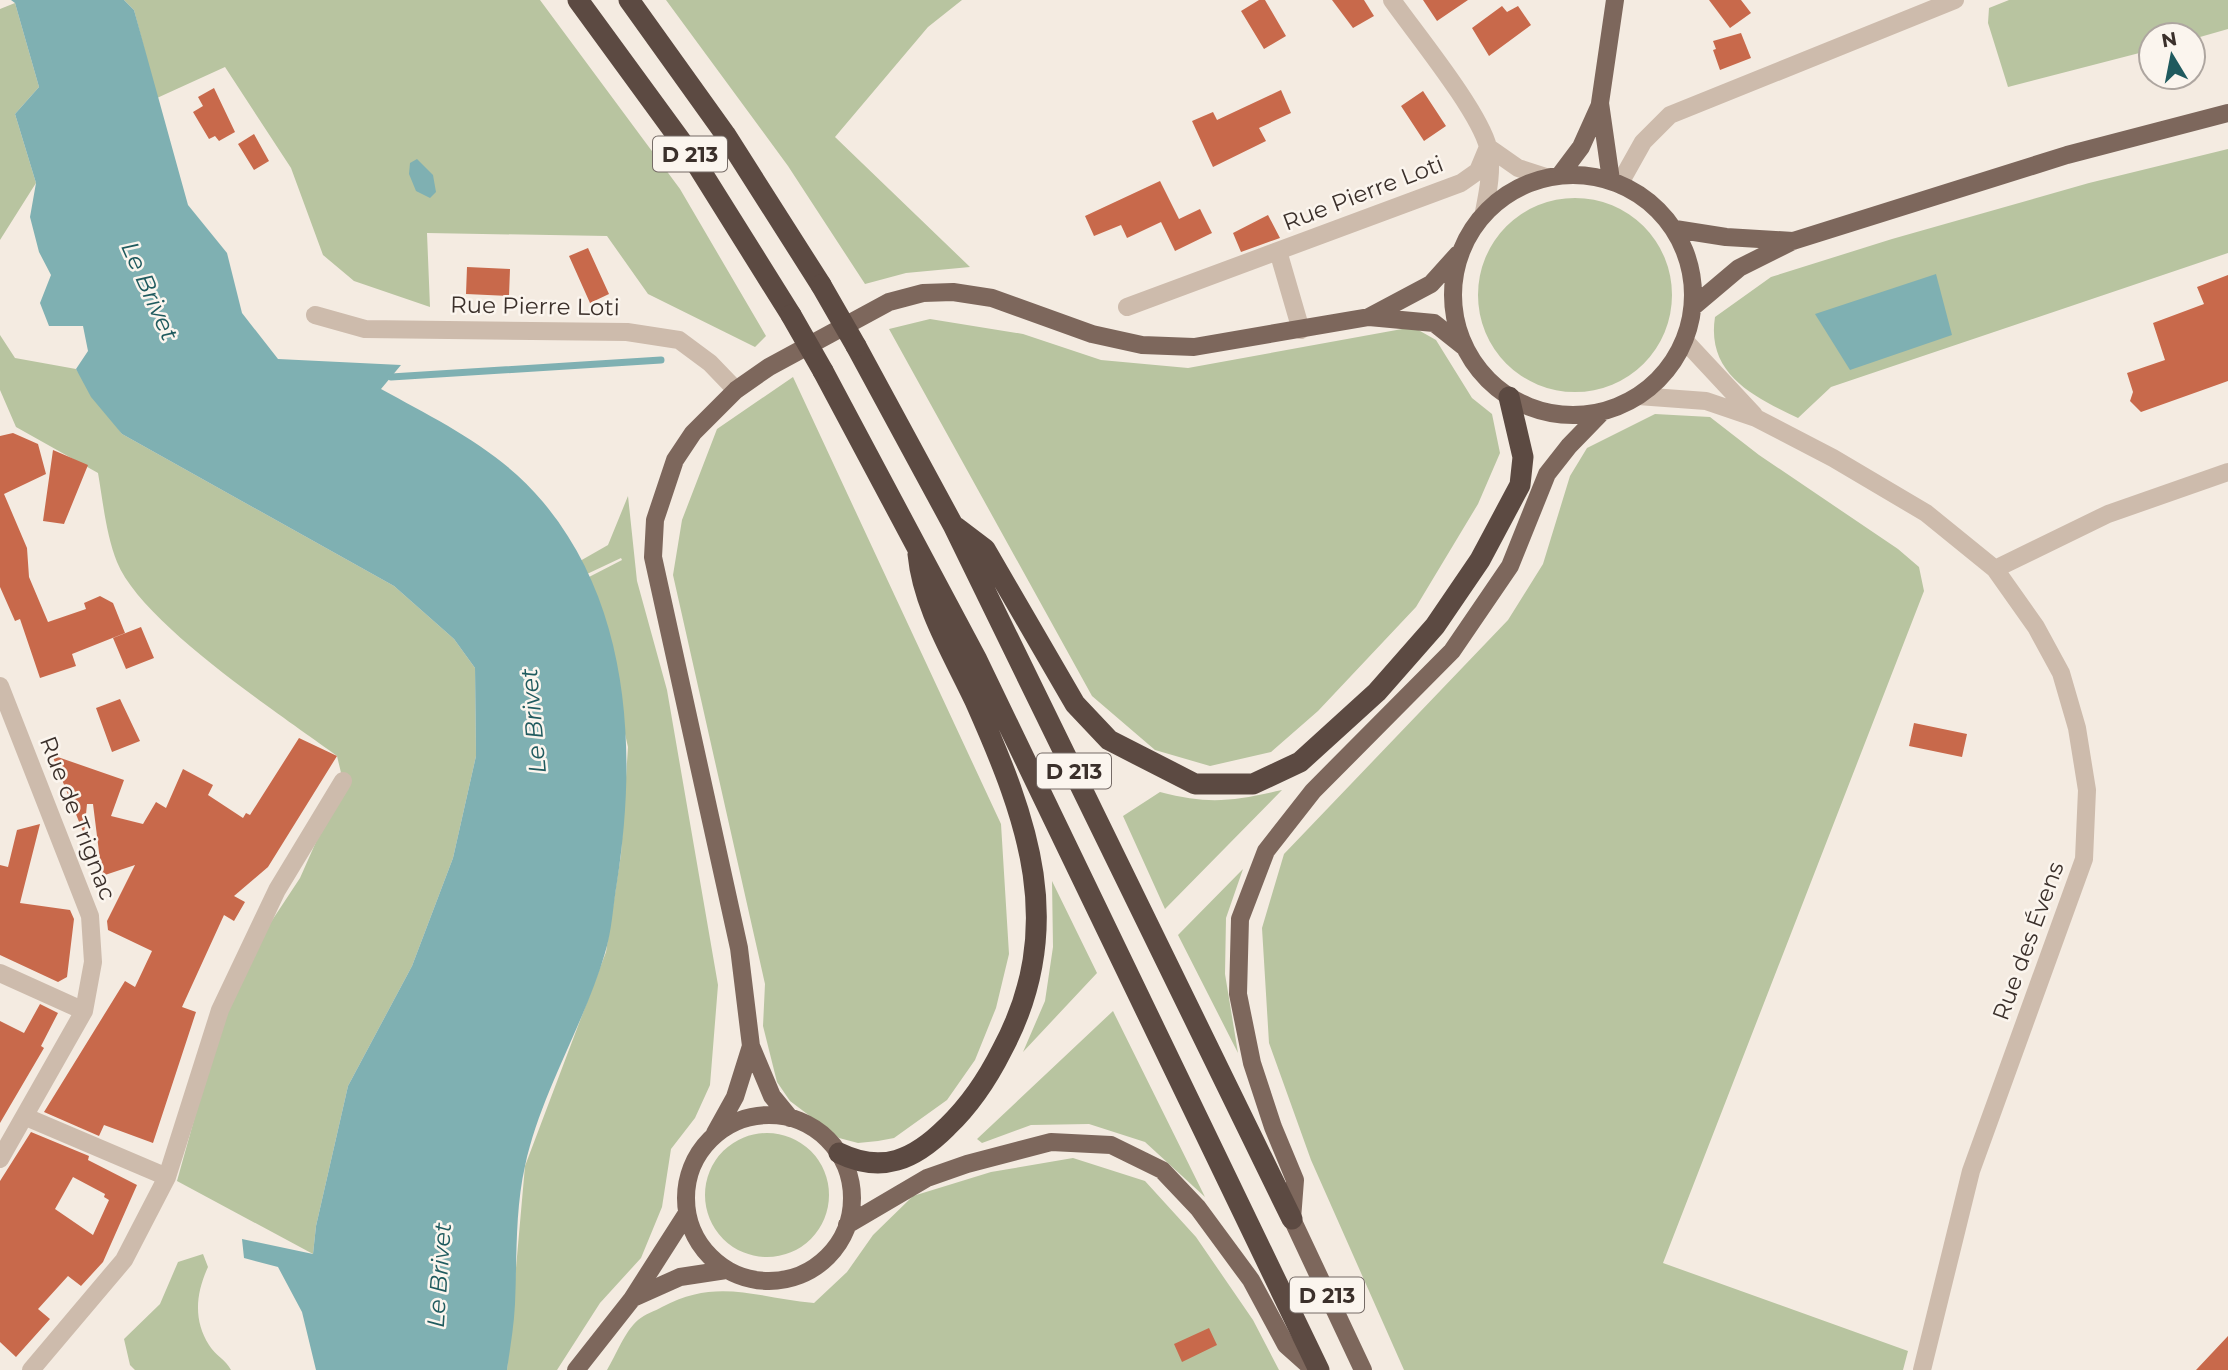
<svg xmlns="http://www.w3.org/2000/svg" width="2228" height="1370" viewBox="0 0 2228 1370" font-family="Montserrat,sans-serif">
<rect width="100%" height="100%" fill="#f4ebe1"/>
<!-- green -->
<path fill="#b8c4a0" d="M 124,0 L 540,0 L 680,189 L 766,336 L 755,347 L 648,294 L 607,236 L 427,233 L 430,307 L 354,281 L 323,255 L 291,168 L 225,67 L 157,98 L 134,10 Z
M 666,0 L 962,0 L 928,27 L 835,137 L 970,267 L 906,273 L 865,284 L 788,166 Z
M 2009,0 L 2228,0 L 2228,29 L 2193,39 L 2193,35 L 2151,35 L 2151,50 L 2008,87 L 1988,23 L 1989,8 Z
M 15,3 L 39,87 L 15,114 L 36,183 L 0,240 L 0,9 Z
M 2228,149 L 2228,253 L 1831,387 L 1798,418 C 1754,397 1706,374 1715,317 L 1771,277 L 1892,239 L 2089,183 Z
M1478 295a97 97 0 1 1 194 0a97 97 0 1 1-194 0Z
M 930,319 L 1023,334 L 1101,360 L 1188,368 L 1413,327 L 1436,340 L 1472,398 L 1492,414 L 1500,453 L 1478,504 L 1416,607 L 1318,711 L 1271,752 L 1210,766 L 1155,750 L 1092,696 L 889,329 Z
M 0,335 L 15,358 L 76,369 L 122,434 L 394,586 L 454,639 L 475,668 L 476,756 L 453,858 L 412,966 L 348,1086 L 316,1226 L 313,1254 L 177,1181 L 224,1012 L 246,960 L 300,878 L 343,781 L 337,756 C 280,714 142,624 117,562 C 106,534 103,502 98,473 L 16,427 L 0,390 Z
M 793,377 L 1001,824 L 1009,954 L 996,1008 L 975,1060 L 947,1100 L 894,1138 L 878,1141 L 858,1143 L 839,1138 L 790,1101 L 777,1082 L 763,1026 L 765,984 L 673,575 L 682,520 L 717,429 Z
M 1655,414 L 1710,417 L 1759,455 L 1898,549 L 1919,567 L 1924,591 L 1663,1263 L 1908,1351 L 1903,1370 L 1404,1370 L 1311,1160 L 1269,1043 L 1262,928 L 1284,854 L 1508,620 L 1543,564 L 1570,476 L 1587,448 Z
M 628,496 L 637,581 L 667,690 L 718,985 L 710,1085 L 695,1118 L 671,1149 L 662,1207 L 641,1258 L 600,1303 L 557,1370 L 507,1370 L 525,1166 L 606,952 L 621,854 L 628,747 L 589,577 L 622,560 L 621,558 L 587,574 L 580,561 L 608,545 Z
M 1282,790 L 1165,909 L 1123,816 L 1160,792 C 1210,805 1233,801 1282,790 Z
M 1243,869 L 1226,918 L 1225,974 L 1238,1053 L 1178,935 Z
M 1052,881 L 1097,973 L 1023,1052 L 1045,1001 L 1053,947 Z
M 1113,1011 L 1205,1197 L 1145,1142 L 1089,1124 L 1031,1125 L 982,1143 L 977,1139 Z
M705 1195a62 62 0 1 1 124 0a62 62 0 1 1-124 0Z
M 1073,1158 L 1145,1181 L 1196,1237 L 1253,1320 L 1279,1370 L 607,1370 C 616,1355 625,1331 638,1320 C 645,1314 655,1311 662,1307 C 718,1277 756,1298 814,1303 L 847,1272 L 873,1235 L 913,1196 L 991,1172 Z
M 203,1254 L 208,1267 C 196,1293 193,1320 209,1345 C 215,1355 226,1360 231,1370 L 135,1370 L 130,1365 L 124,1339 L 160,1304 L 178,1262 Z"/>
<!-- water -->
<path fill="#7fb0b2" d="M 11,0 L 124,0 L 134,10 L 188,205 L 227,253 L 242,313 L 278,359 L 401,365 L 381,389 C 439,421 500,450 543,502 C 631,607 637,753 617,882 C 613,905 612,931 605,953 C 584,1025 541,1092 525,1166 C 515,1210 517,1259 515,1304 C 514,1326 510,1348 507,1370 L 316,1370 L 302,1312 L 278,1267 L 244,1258 L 242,1239 L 313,1254 L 316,1226 L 348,1086 L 412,966 L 453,858 L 476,756 L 475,668 L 454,639 L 394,586 L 122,434 L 91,397 L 76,369 L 88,351 L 83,326 L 49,326 L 40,303 L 51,275 L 39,252 L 30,217 L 36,183 L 15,114 L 39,87 L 15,3 Z
M 417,159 L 433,175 L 436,192 L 430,198 L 416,191 L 409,174 L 410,163 Z
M 1936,274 L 1952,335 L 1850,370 L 1815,314 Z"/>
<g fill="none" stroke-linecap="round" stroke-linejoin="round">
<!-- stream -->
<path stroke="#7fb0b2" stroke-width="7" d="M 391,377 L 661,360"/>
</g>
<!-- building -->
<path fill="#c8694b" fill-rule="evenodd" d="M 1259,0 L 1265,0 L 1286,36 L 1264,49 L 1241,11 Z
M 1332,0 L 1364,0 L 1374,16 L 1353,28 Z
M 1423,0 L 1468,0 L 1437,21 Z
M 1709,0 L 1741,0 L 1751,13 L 1730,28 Z
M 1502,6 L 1507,12 L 1518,6 L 1531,25 L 1489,56 L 1472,28 Z
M 1741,33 L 1751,58 L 1720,70 L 1713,50 L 1716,49 L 1713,41 Z
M 214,88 L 235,132 L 219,141 L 215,136 L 209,139 L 193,112 L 203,106 L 198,97 Z
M 1281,90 L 1291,113 L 1259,128 L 1266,141 L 1213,167 L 1192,121 L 1213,112 L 1217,120 Z
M 1423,91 L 1446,126 L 1424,141 L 1401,106 Z
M 254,134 L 269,161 L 254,170 L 238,144 Z
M 1160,181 L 1179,219 L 1200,209 L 1212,233 L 1175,251 L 1161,222 L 1127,238 L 1121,225 L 1094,236 L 1085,216 Z
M 1268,215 L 1280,238 L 1241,252 L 1233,233 Z
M 588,248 L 609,294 L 590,303 L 569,256 Z
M 467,267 L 510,269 L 509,296 L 466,294 Z
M 2228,275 L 2228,381 L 2141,412 L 2130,401 L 2133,392 L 2127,373 L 2165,360 L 2153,323 L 2204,304 L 2197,287 Z
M 13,433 L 38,444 L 46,474 L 4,494 L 27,548 L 29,577 L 48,622 L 86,609 L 84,603 L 100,596 L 113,603 L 125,633 L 72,654 L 76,666 L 40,678 L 20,619 L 15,621 L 0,587 L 0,436 Z
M 53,450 L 88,465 L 64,524 L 43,521 Z
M 141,627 L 154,658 L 126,669 L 113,638 Z
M 120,699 L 140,741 L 112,752 L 96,708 Z
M 1914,723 L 1967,734 L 1962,757 L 1909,746 Z
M 299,738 L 337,756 L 268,867 L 234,896 L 245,902 L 234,921 L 224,915 L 182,1007 L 196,1012 L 153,1143 L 104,1125 L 99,1136 L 44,1112 L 125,981 L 135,987 L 152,951 L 108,930 L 107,921 L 135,865 L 102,876 L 93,804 L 87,804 L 84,834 L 52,755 L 124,780 L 111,816 L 143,824 L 156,802 L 166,808 L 183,769 L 213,785 L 208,795 L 243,818 L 246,813 L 250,815 Z
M 40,824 L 20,903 L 70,910 L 74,919 L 67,977 L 58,982 L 0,955 L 0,865 L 8,867 L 17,830 Z
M 40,1004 L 58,1013 L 41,1046 L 44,1048 L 0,1123 L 0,1021 L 24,1033 Z
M 31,1132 L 89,1156 L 88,1160 L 137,1185 L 103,1262 L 81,1286 L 68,1276 L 38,1309 L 50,1319 L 16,1357 L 0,1342 L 0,1181 ZM 73,1177 L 105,1194 L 104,1197 L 109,1200 L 93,1235 L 55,1209 Z
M 1209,1328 L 1217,1345 L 1182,1362 L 1174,1344 Z
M 2228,1336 L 2228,1370 L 2196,1370 Z"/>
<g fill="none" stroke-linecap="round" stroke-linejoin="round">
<!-- minor -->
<path stroke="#cdbbac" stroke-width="18" d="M 1392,0 C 1416,34 1479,111 1488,147 C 1493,167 1488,192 1484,212
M 1488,147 L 1518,168 L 1546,177
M 1620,183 L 1643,142 L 1670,115 L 1955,0
M 1278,251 L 1301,330
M 1127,307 L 1461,183 L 1478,171 L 1488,147
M 315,315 L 365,329 L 627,332 L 679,340 L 710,363 L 736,390
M 1685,341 L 1754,415
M 1638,396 L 1706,401 L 1756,418 L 1833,458 L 1926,513 L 1995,569 L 2036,627 L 2061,673 L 2077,728 L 2087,790 L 2084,859 L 1971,1171 L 1922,1370
M 1995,569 L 2108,514 L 2228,472
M 0,686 L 90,916 L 93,962 L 84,1011 L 0,1159
M 0,973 L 84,1011
M 26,1117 L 167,1177
M 31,1370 L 124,1260 L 167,1177 L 220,1010 L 277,890 L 343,781"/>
<!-- major -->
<path stroke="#7d675c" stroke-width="18" d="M1453 295a120 120 0 1 1 240 0a120 120 0 1 1-240 0Z
M 1560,175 L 1581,147 L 1599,107
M 1611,180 L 1600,103 L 1615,0
M 1675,229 L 1726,237 L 1793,241
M 1694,306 L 1739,268 L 1793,241 L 2067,155 L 2228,113
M 1369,317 L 1431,284 L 1458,254
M686 1198a83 83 0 1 1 166 0a83 83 0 1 1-166 0Z
M 790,1118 L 772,1096 L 751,1046 L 739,948 L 653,557 L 655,520 L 675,460 L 693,433 L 736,390 L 769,367 L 889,302 L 923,293 L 953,292 L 992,298 L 1092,334 L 1142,345 L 1194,347 L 1369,317 L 1434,323 L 1463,346
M 715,1133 L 735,1097 L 751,1046
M 847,1225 L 927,1178 L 967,1164 L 1051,1142 L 1111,1145 L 1162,1170 L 1198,1208 L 1251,1280 L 1286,1345 L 1314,1370
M 633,1298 L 680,1277 L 726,1270
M 576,1370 L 632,1299 L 687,1213
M 1363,1370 L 1292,1219 L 1295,1180 L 1273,1127 L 1252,1063 L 1238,994 L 1240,919 L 1266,851 L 1313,791 L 1452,651 L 1510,566 L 1547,474 L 1569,446 L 1602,412"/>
<!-- highway -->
<path stroke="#5c4a42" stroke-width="21" d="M 578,0 L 689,152 L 791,315
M 629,0 L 725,134 L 821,285
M 856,346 L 953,525 L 1292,1219
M 823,371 L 977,660 L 1319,1370
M 956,527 L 985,549 L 1075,704 L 1109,740 L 1195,784 L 1253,784 L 1300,762 L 1377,692 L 1435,626 L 1480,560 L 1520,485 L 1523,457 L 1509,397
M 839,1153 C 882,1174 914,1160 947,1127 C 970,1105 988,1078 1002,1050 C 1068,927 1028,820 975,701 C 953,654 923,606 918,554"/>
<!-- highway-bridge -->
<path stroke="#5c4a42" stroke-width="21" d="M 821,285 L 856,346
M 791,315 L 823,371"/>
</g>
<g text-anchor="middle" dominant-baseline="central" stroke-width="5" stroke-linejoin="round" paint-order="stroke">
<!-- shield labels -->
<g fill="#fbf5ee" stroke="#756b66" stroke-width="2">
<rect x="653" y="136.5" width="74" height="35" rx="5"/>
<rect x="1037" y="753.5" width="74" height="35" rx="5"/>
<rect x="1290" y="1277.5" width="74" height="35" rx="5"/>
</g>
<g font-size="21" font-weight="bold" fill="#3b302b">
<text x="690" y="154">D 213</text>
<text x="1074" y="771">D 213</text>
<text x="1327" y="1295">D 213</text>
</g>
<!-- street labels -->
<g font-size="23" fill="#3b302b" stroke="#fbf5ee">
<text transform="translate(1363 193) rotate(-21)">Rue Pierre Loti</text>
<text transform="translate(535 306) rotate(1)">Rue Pierre Loti</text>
<text transform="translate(78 818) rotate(69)">Rue de Trignac</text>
<text transform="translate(2028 941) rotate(-70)">Rue des Évens</text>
</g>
<!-- water labels -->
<g font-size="24" font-style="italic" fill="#1f5a5e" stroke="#fbf5ee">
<text transform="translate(150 291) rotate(66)">Le Brivet</text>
<text transform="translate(533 721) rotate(-95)">Le Brivet</text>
<text transform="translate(439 1275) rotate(-86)">Le Brivet</text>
</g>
</g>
<!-- north arrow -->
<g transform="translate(2172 56) rotate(350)"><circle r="33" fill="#fbf5ee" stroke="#aea6a0" stroke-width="2"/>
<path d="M0-5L12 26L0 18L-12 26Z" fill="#1f5a5e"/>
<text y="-10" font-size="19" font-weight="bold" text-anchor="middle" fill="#3b302b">N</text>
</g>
</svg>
